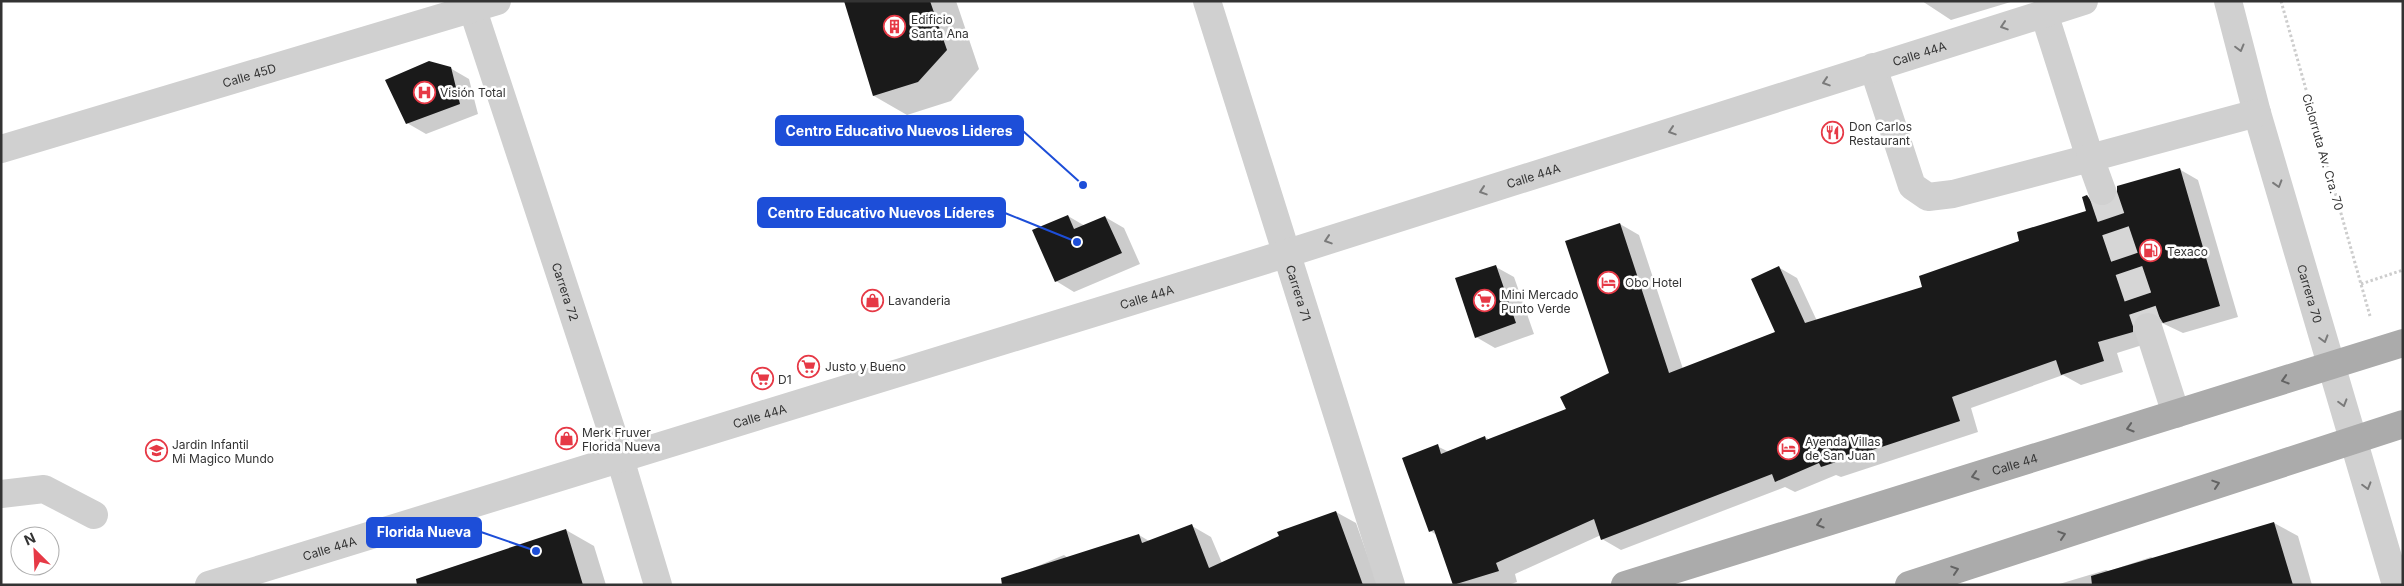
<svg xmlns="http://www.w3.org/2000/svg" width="2404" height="586" viewBox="0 0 2404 586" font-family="Inter,sans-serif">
<rect width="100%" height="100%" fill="#fff"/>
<!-- shadow -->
<path fill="#0003" d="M 845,1 L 956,1 L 979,69 L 951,101 L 907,115 L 874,96 Z
M 1922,1 L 2014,1 L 1951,20 Z
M 450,68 L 469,79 L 478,114 L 426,134 L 407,123 Z
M 2179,169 L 2198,180 L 2238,317 L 2183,333 L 2162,323 L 2155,328 L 2152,342 L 2117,353 L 2123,372 L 2081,385 L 2063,375 L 1971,408 L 1978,432 L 1841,477 L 1836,475 L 1795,492 L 1785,487 L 1621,550 L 1602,539 L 1601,535 L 1515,574 L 1517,582 L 1508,585 L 1454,585 L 1437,535 L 1430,531 L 1437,446 L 1449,452 L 1485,437 L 1490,440 L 1568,410 L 1610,374 L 1620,224 L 1639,235 L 1683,369 L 1776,332 L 1778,267 L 1797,278 L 1817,321 L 1924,287 L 2088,212 L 2087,196 L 2105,207 Z
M 1068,216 L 1085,226 L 1105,217 L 1124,228 L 1140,264 L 1074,292 L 1056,281 Z
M 1496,267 L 1514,277 L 1534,334 L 1495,348 L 1476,337 Z
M 1336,512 L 1356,523 L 1378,585 L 1020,585 L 1016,575 L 1064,555 L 1068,558 L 1139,535 L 1149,541 L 1192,526 L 1211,537 L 1222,563 Z
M 2274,523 L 2298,536 L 2312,585 L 2056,585 L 2106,570 L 2109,571 L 2151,557 L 2155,559 Z
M 566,530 L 594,546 L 606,585 L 439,585 Z"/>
<!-- building -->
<path fill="#1a1a1a" d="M 844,1 L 930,1 L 947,50 L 918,82 L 873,96 Z
M 429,61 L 451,67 L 460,104 L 406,124 L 385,80 Z
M 2180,168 L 2220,306 L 2163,323 L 2158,315 L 2151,312 L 2143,312 L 2136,317 L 2133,323 L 2133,332 L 2098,342 L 2104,361 L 2061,375 L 2056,360 L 1952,397 L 1960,421 L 1821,467 L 1819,463 L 1775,482 L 1772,474 L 1601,540 L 1594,519 L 1496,563 L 1499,571 L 1453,585 L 1434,530 L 1429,532 L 1402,458 L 1438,444 L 1441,454 L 1485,436 L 1486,440 L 1566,409 L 1560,397 L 1609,373 L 1565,241 L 1620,223 L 1669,373 L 1775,332 L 1751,279 L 1779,266 L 1805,323 L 1922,287 L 1919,276 L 2019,241 L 2017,232 L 2086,211 L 2082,197 L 2087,195 L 2092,203 L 2099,206 L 2107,206 L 2114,201 L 2117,193 L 2117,186 Z
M 1068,215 L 1074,229 L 1105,216 L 1122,253 L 1055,282 L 1032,230 Z
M 1496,265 L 1516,323 L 1475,338 L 1455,278 Z
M 1336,511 L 1363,585 L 1002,585 L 1001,578 L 1139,534 L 1142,543 L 1192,524 L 1209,568 L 1279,536 L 1277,532 Z
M 2274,522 L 2293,585 L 2092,585 L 2091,576 Z
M 566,529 L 583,585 L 417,585 L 416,579 Z"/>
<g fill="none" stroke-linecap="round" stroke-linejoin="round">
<!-- minor-tunnel -->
<path stroke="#d6d6d6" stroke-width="28" stroke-dasharray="28 14" stroke-linecap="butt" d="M 2102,191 L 2148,327"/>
<!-- path -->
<path stroke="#cdcdcd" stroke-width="3" stroke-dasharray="2.5 2.5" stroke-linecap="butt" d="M 2281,1 L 2370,316
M 2361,284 L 2403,270"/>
<!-- minor -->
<g stroke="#d0d0d0" stroke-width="28">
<path id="s1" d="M 470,1 L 612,432 L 658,585"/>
<path id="s2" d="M 1207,1 L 1391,585"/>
<path id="s3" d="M 2228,1 L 2257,113 L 2396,585"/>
<path d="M 1873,67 L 1912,186 L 1928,197 L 1953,194 L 2090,158 L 2044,13"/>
<path id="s4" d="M 1,149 L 497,1"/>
<path d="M 2102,191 L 2090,158 L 2257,113"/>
<path d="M 2148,327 L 2176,414"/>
<path d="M 1,494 L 44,489 L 94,515"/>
<path id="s5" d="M 209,585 L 1285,254 L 2084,1"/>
</g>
<!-- major -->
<g stroke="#ababab" stroke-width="28">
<path id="s6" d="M 1625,585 L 2403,343"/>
<path d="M 1909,585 L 2403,424"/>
</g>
</g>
<!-- one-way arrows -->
<defs><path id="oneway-chevron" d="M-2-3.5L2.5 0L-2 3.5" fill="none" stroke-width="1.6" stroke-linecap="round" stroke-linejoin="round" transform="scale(1.25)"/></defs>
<g stroke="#7a7a7a">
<use href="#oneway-chevron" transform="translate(2004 26) rotate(162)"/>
<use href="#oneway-chevron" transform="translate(2240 48) rotate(75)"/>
<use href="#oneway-chevron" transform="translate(1826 82) rotate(162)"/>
<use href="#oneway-chevron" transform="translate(1672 131) rotate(162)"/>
<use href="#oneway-chevron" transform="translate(2278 184) rotate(73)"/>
<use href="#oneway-chevron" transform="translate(1483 191) rotate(162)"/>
<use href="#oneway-chevron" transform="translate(1328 240) rotate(162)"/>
<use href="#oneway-chevron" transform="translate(2324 339) rotate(74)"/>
<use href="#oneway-chevron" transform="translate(2343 403) rotate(74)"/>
<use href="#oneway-chevron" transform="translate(2367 486) rotate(74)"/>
</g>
<g stroke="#636363">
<use href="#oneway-chevron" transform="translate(2285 380) rotate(163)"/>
<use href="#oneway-chevron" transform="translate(2130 428) rotate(163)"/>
<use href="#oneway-chevron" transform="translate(1975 476) rotate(163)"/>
<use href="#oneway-chevron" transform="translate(2216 484) rotate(-18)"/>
<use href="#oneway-chevron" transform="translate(1820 524) rotate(163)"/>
<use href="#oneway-chevron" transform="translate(2062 535) rotate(-18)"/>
<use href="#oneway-chevron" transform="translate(1955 570) rotate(-18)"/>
</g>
<!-- icons -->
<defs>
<symbol id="building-ring" viewBox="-11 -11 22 22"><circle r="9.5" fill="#fff" stroke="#e63946" stroke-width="1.5"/><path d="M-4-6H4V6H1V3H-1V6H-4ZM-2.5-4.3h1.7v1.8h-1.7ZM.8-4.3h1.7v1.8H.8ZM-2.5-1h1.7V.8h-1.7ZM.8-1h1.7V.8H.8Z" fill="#e63946"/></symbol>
<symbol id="hospital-ring" viewBox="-11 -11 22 22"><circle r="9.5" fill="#fff" stroke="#e63946" stroke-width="1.5"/><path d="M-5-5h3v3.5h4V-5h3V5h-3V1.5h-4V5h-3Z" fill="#e63946"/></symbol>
<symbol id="restaurant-ring" viewBox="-11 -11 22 22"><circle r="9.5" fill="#fff" stroke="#e63946" stroke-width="1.5"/><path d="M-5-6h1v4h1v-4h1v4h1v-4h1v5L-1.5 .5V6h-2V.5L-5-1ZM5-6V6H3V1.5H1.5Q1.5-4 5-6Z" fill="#e63946"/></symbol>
<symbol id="fuel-ring" viewBox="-11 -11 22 22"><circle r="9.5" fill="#fff" stroke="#e63946" stroke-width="1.5"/><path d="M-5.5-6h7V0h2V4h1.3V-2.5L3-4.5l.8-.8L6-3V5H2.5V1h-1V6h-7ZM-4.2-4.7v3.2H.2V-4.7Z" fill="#e63946"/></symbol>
<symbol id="hotel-ring" viewBox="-11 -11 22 22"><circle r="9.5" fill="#fff" stroke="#e63946" stroke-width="1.5"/><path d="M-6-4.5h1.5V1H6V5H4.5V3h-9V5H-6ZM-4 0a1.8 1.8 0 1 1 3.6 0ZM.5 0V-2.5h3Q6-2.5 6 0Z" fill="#e63946"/></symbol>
<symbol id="shop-ring" viewBox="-11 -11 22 22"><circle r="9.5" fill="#fff" stroke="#e63946" stroke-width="1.5"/><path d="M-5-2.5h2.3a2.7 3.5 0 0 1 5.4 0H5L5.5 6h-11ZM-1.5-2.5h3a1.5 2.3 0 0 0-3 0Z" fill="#e63946"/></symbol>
<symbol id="supermarket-ring" viewBox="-11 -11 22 22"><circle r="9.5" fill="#fff" stroke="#e63946" stroke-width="1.5"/><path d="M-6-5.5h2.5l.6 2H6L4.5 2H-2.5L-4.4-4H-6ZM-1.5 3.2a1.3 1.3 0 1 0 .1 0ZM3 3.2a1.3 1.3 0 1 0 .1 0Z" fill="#e63946"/></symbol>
<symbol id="school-ring" viewBox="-11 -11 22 22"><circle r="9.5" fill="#fff" stroke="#e63946" stroke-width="1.5"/><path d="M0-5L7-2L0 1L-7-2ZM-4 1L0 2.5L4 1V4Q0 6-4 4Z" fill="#e63946"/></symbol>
</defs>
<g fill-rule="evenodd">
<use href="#building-ring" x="882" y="14" width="25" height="25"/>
<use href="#hospital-ring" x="412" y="80" width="25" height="25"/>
<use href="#restaurant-ring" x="1820" y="120" width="25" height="25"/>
<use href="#fuel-ring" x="2138" y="238" width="25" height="25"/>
<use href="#hotel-ring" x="1596" y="270" width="25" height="25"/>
<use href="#shop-ring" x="860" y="288" width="25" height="25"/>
<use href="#supermarket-ring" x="1472" y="288" width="25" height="25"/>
<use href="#supermarket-ring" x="796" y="354" width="25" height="25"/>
<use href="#supermarket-ring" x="750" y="366" width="25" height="25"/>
<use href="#shop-ring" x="554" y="426" width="25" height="25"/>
<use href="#hotel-ring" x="1776" y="436" width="25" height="25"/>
<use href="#school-ring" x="144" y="438" width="25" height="25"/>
</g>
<g text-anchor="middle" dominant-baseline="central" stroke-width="5" stroke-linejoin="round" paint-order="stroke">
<!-- poi labels -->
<g font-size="12" fill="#333" stroke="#fff" text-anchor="start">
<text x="911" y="19">Edificio<tspan x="911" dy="14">Santa Ana</tspan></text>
<text x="440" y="92">Visión Total</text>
<text x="1849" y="126">Don Carlos<tspan x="1849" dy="14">Restaurant</tspan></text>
<text x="2167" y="251">Texaco</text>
<text x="1625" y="282">Obo Hotel</text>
<text x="1501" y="294">Mini Mercado<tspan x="1501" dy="14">Punto Verde</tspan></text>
<text x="888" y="300">Lavanderia</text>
<text x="825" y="366">Justo y Bueno</text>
<text x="778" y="379">D1</text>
<text x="582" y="432">Merk Fruver<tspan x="582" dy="14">Florida Nueva</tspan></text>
<text x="1805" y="441">Ayenda Villas<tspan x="1805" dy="14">de San Juan</tspan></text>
<text x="172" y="444">Jardin Infantil<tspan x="172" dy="14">Mi Magico Mundo</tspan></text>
</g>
<!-- street labels -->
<g font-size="12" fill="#333" stroke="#fff">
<text stroke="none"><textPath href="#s5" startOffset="1791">Calle 44A</textPath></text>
<text stroke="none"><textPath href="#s4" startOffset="259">Calle 45D</textPath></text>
<text transform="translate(2323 152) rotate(74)">Ciclorruta Av. Cra. 70</text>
<text stroke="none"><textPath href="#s5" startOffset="1386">Calle 44A</textPath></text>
<text stroke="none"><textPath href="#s1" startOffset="306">Carrera 72</textPath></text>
<text stroke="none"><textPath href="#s2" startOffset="306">Carrera 71</textPath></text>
<text stroke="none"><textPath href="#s3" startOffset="304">Carrera 70</textPath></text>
<text stroke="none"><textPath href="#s5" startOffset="981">Calle 44A</textPath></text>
<text stroke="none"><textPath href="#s5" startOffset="576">Calle 44A</textPath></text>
<text stroke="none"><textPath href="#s6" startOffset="408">Calle 44</textPath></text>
<text stroke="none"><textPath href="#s5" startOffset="126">Calle 44A</textPath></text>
</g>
</g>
<!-- callouts -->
<path fill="none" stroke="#1d4ed8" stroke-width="2" d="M1083 185L1023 131M1077 242L1005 213M536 551L481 532"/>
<g fill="#1d4ed8" stroke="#fff" stroke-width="2">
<circle cx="1083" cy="185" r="5"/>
<circle cx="1077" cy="242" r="5"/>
<circle cx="536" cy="551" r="5"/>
</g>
<g fill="#1d4ed8" stroke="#1d4ed8" stroke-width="2">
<rect x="776" y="116" width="247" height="29" rx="5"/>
<rect x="758" y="198" width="247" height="29" rx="5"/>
<rect x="367" y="518" width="114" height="29" rx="5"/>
</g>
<g font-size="14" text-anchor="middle" font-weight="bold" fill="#fff">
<text x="899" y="136">Centro Educativo Nuevos Lideres</text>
<text x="881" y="218">Centro Educativo Nuevos Líderes</text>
<text x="424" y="537">Florida Nueva</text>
</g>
<!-- border -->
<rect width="2404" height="586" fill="none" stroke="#333333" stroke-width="5"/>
<!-- north arrow -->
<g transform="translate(35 551) rotate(336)"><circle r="24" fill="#ffffff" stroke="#adadad"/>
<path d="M0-4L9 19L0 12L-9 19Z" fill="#e63946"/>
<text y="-8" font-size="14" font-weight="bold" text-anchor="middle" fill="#333333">N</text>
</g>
</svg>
